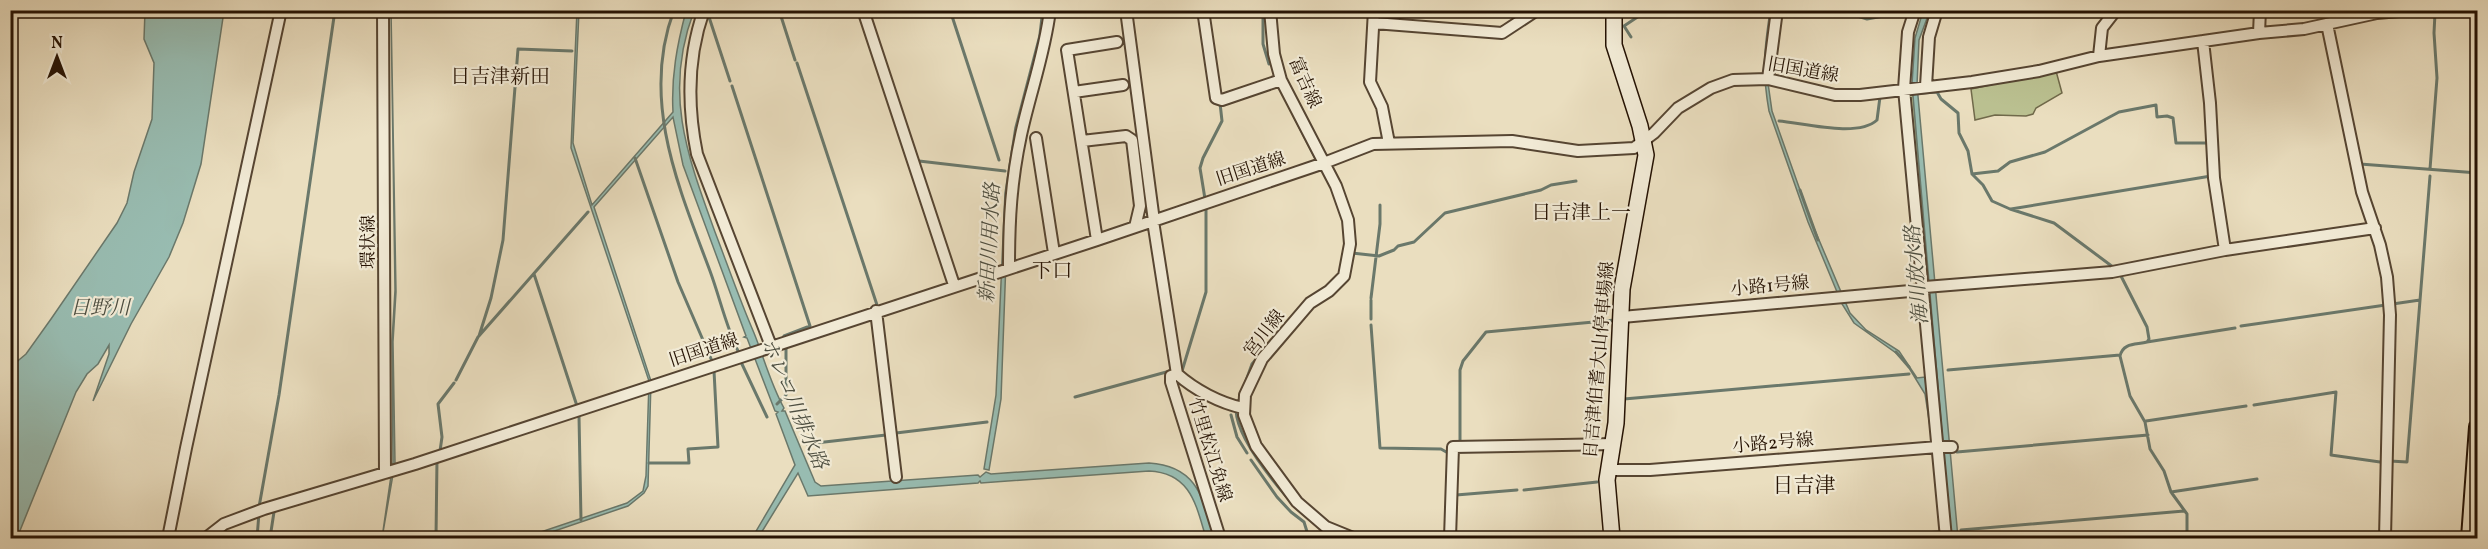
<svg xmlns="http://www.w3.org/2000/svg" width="2488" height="549" viewBox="0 0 2488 549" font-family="Vollkorn,'Noto Serif JP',serif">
<rect width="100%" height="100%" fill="#eadebf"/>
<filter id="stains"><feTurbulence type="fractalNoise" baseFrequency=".00333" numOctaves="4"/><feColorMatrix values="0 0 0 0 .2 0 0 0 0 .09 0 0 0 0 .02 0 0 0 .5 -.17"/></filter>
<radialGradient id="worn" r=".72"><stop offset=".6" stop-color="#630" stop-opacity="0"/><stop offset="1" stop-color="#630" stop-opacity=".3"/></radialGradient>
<!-- green -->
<path fill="#bac090" stroke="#70694a" stroke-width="1.5" d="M 2056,71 L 2062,93 L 2036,108 L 2033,114 L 2026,116 L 1995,115 L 1975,120 L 1971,89 Z
M 1913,92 L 1929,284 L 1925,285 L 1909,95 Z"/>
<!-- water -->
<path fill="#98bcb1" stroke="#6a786b" stroke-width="1.5" d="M 391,10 L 396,292 L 393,342 L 395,463 L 382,538 L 393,462 L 392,341 L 395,290 Z
M 577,10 L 579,11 L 573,143 L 592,205 L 673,112 C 671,77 677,45 686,11 L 694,11 C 663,92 687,155 715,232 C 728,266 740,301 754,333 C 763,355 771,385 784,408 L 782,411 L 785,411 L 815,482 L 821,486 L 978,475 L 980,477 L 986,472 L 991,474 L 1149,463 C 1198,466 1203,499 1215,538 L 1206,538 C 1196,505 1191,473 1149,471 L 981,483 L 980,481 L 978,483 L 808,496 L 798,473 L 758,538 L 752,538 L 795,465 L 776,414 L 778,412 L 775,411 L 747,338 L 744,337 L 746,336 L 683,165 L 673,117 L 594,207 L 651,381 L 648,486 L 644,493 L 628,506 L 534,538 L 523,538 L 627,503 L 643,491 L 646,476 L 649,381 L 571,148 Z
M 145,11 L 224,11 L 201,164 L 183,223 L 169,257 L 131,324 L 93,401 L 109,354 L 109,345 L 98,364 L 87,374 L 76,392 L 17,538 L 11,538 L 10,392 L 14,382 L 14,364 L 26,354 L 51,319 L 117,223 L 127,203 L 134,172 L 152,119 L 154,63 L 144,39 Z
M 1042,11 L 1047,11 L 1028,94 L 1006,261 L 1001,399 L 989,470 L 984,469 L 996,395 L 1005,193 L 1015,128 L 1039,36 Z
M 1770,11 L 1773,11 L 1766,69 L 1772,111 L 1811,221 L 1850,313 L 1866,330 L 1899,351 L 1917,378 L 1925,377 L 1931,433 L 1925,394 L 1903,358 L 1854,323 L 1842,304 L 1808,222 L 1769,111 C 1762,71 1764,50 1770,11 Z
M 1923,11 L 1928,11 L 1929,13 L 1919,40 L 1917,85 L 1958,538 L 1951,538 L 1912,84 L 1915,38 Z"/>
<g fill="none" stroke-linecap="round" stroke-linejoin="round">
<!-- stream -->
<path stroke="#6a786b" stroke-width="3" d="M 674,10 C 640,100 679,188 710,271 C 720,298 726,327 739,353
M 710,10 L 708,14 L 730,81
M 779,10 L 795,60
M 950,10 L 999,160
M 1037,10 L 1038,14
M 1263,10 L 1263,44 L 1269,64
M 1838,10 L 1867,19 L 1911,11
M 1631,37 L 1624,26 L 1648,10
M 797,63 L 877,305
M 732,86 L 810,326 L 784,336 L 785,339
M 1922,93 L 1937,92 L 1941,99 L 1958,113 L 1959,133 L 1968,151 L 1972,174 L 1983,185 L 1992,201 L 2010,209 L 2054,223 L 2113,267
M 1294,116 L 1318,163
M 1779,121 C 1803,123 1858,138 1877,120 L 1880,97 L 1883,96
M 635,158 L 678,282 L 712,361
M 919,161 L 1005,171
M 2360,164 L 2478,173
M 2430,169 L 2437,78 L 2434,33 L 2435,13
M 1972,174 L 1998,171 L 2010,162 L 2045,152 L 2119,112 L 2156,105 L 2157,117 L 2167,116 L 2173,118 L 2176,143 L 2210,143
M 1800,190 L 1818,240
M 1205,199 L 1200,168 L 1203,158 L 1222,121 L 1220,103
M 2011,209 L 2211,176
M 1352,253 L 1379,256 L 1394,250 L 1398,246 L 1414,242 L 1445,213 L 1541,190 L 1551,185 L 1576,181
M 534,274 L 577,406
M 2121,276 L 2147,327 L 2149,339 L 2147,342 C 2137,345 2123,342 2120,356 L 2130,396 L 2145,422 L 2150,449 L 2164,471 L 2171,492 L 2187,514 L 2187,538
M 1371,298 L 1380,224 L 1380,205
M 1371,300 L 1371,319
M 1371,325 L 1380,448 L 1441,449 L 1448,453
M 2241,326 L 2420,300
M 479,336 L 491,298 L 503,240 L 518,49 L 572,51
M 2147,342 L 2235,328
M 1896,352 L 1909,367
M 741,362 L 767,417
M 1948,370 L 2120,355
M 1182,371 L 1206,292 L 1206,207
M 456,380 L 478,337 L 588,212
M 1075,397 L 1170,371
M 1624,399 L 1909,374
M 1238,403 L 1252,364 L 1265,349
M 777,404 L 786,395 L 786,346
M 2254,405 L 2336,392 L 2331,455 L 2380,462
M 1236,410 C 1237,437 1268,475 1286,496
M 1231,415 L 1237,437 L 1247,453
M 579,416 L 581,520
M 2146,421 L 2246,406
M 896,433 L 987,422
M 1460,442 L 1460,370 L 1463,361 L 1486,332 L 1615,320
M 807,444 L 886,435
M 440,451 L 442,437 L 438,404 L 454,383
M 1957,452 L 2148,435
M 1251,460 L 1277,497 L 1291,512 L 1304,522 L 1309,538
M 2390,461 L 2407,462 L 2430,176
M 649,463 L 689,463 L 688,449 L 718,447 L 714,371
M 1524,490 L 1597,482
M 2171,492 L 2257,479
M 1456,495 L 1517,490
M 259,507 L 279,395 L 335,10
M 1961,530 L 2184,511
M 257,538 L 259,513
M 270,538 L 274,512
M 436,538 L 437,459
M 1865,538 L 1938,532"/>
<defs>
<path id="minor" d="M 383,10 L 385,473
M 704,10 C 687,58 687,105 697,154 L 771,346
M 863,10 L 954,285
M 1126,10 L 1154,221
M 1203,10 L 1216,98 L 1222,100 L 1281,80
M 1270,10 L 1274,54 L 1281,80 L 1336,186 L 1348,220 L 1350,244 L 1344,276 L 1329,291 L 1310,303 L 1262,359 L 1245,395 L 1244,415 L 1256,446 L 1297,502 L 1326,527 L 1353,538
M 1374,10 L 1370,82 L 1382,107 L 1389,143
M 1915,10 L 1908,32 L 1904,89 L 1946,538
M 1374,23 L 1502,33 L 1537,10
M 2327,24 L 2362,192 L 2380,245 L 2387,277 L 2390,315 L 2385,538
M 2259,33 L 2260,10
M 2203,41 L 2210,103 L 2214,178 L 2225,250
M 2099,56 L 2102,28 L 2116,10
M 1768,79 L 1777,10
M 1926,86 L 1929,37 L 1937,10
M 1074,92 L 1123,85
M 1036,138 L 1054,253
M 1082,141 L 1126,136 L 1132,140 L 1140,206 L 1135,227
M 1153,221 L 1177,374 C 1195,390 1220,403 1243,408
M 1097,240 L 1067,50 L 1117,42
M 1009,267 C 1009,220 1011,182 1021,135 C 1030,93 1045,53 1050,10
M 876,311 L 896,477
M 1622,317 L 1921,290 L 1925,287 L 2112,272 L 2225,250 L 2375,228
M 1177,374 L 1171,376 L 1171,382 L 1220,538
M 1610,470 L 1650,470 L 1938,447 L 1952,447
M 168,538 L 186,448 L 281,10
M 206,538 L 224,524 L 264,509 L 415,464 L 1097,240 L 1324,163 L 1373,144 L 1512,141 L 1578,151 L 1634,148 L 1654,133 L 1678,108 L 1711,88 L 1733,80 L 1768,79 L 1835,95 L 1860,95 L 1972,82 L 2039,71 L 2099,56 L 2259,33 L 2304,29 L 2377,13 L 2411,10
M 1450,538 L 1453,447 L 1614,444"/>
<path id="secondary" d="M 1612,538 L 1607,480 L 1616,423 L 1622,289 L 1646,155 L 1640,126 L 1614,45 L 1614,10"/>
<path id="trunk" d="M 2470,538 L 2478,427"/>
</defs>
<!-- minor casing -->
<use href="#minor" stroke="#564532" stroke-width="14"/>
<!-- secondary casing -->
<use href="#secondary" stroke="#251203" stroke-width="18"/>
<!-- trunk casing -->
<use href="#trunk" stroke="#251203" stroke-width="20"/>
<!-- minor -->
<use href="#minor" stroke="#f1ead5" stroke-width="10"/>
<!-- secondary -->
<use href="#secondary" stroke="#f1ead5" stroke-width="15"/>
<!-- trunk -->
<use href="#trunk" stroke="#eadebf" stroke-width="16"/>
</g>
<g text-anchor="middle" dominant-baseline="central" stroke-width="4.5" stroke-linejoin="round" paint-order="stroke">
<!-- street labels -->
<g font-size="18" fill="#251203" stroke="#f1ead5">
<text transform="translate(1803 71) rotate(10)">旧国道線</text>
<text transform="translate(1304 83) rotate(66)">富吉線</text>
<text transform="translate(1251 170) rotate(-18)">旧国道線</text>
<text transform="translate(369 242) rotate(-90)">環状線</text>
<text transform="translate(1770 287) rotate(-5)">小路1号線</text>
<text transform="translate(1265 334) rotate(-52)">宮川線</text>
<text transform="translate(704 351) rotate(-18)">旧国道線</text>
<text transform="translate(1600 360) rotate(-85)">日吉津伯耆大山停車場線</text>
<text transform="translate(1773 444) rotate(-5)">小路2号線</text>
<text transform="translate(1209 450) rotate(73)">竹里松江免線</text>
</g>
<!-- neighbourhood labels -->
<g font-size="20" fill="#251203" stroke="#f1ead5">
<text x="500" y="78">日吉津新田</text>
<text x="1581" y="214">日吉津上一</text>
<text x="1052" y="272">下口</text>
</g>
<!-- water labels -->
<g font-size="20" font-style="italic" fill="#4d4e40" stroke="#f1ead5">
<text transform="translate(991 243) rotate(-87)">新田川用水路</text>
<text transform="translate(1918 275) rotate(-95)">海川放水路</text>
<text x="100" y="309">日野川</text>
<text transform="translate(793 404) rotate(67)">ホレコ川排水路</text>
</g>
<!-- quarter labels -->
<g font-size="21" fill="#251203" stroke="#f1ead5">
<text x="1804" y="486">日吉津</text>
</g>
</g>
<!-- margin -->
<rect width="2488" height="549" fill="none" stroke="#eadebf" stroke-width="36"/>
<rect x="12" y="12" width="2464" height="525" fill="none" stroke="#251203" stroke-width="3"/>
<rect x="18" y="18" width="2452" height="513" fill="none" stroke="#251203" stroke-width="1.5"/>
<!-- north arrow -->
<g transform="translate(57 57)" stroke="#f1ead5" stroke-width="4.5" paint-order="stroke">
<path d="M0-4.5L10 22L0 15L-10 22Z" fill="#251203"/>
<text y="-9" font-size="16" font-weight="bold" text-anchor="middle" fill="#251203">N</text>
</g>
<rect width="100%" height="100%" filter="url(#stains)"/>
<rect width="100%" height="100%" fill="url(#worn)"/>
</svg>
